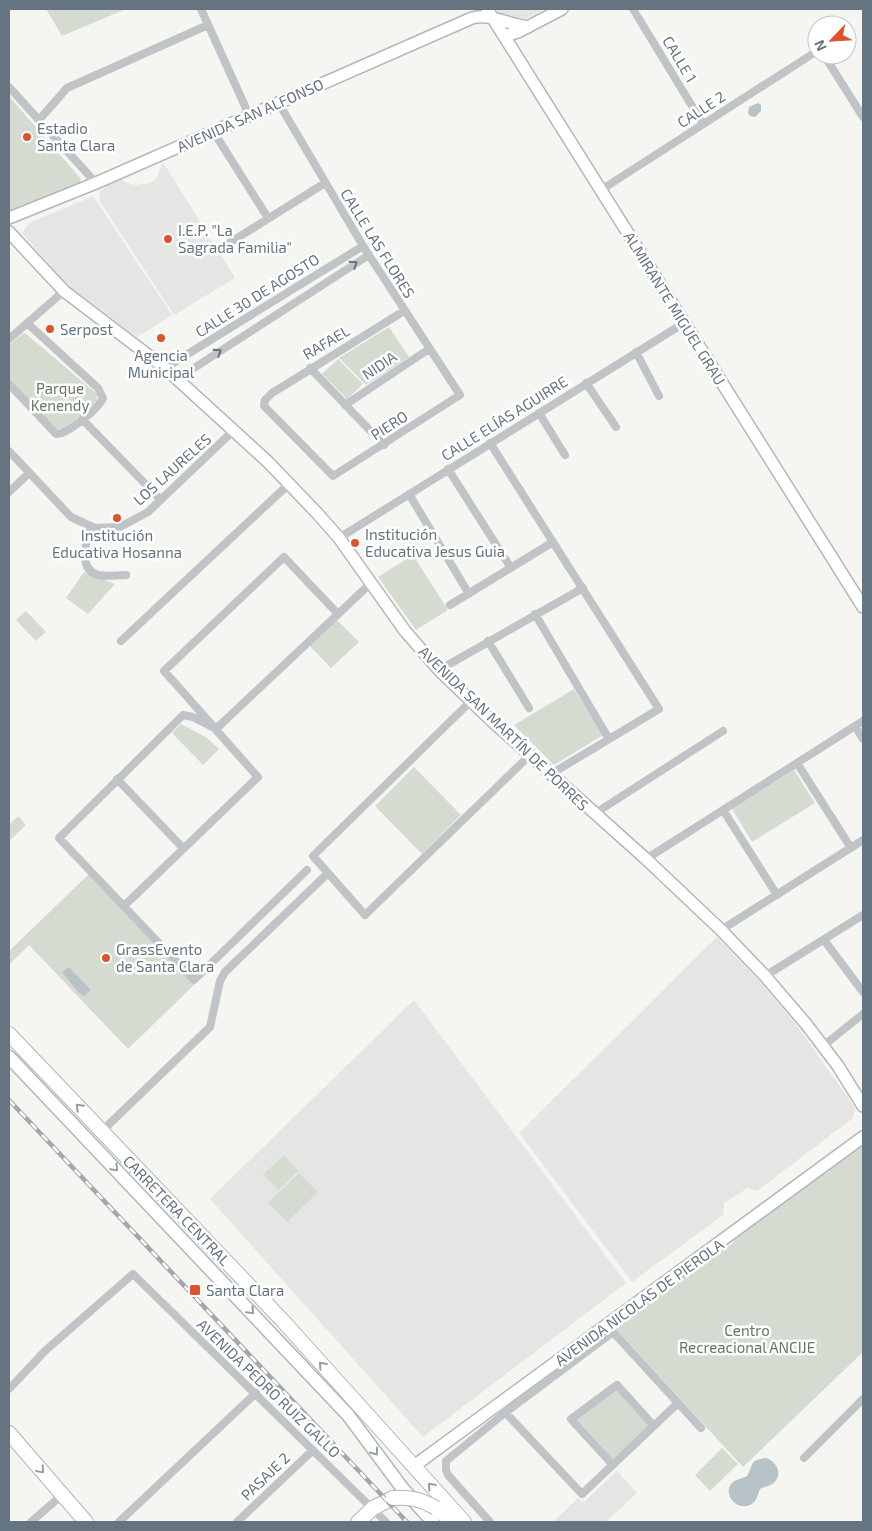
<svg xmlns="http://www.w3.org/2000/svg" width="872" height="1531" viewBox="0 0 872 1531" font-family="'Exo 2',sans-serif">
<rect width="100%" height="100%" fill="#f5f5f1"/>
<!-- built -->
<path fill="#e5e6e4" d="M 494,9 L 545,9 L 524,20 L 499,17 Z
M 163,162 L 235,278 L 174,315 L 99,200 L 100,192 L 111,183 L 122,180 L 129,184 L 137,185 L 150,183 L 156,179 Z
M 93,196 L 172,315 L 137,337 L 64,282 L 22,233 L 29,223 Z
M 717,937 L 761,983 L 798,1027 L 855,1108 L 853,1118 L 757,1191 L 748,1188 L 724,1203 L 723,1215 L 632,1282 L 519,1133 Z
M 414,1000 L 626,1283 L 423,1437 L 210,1199 Z
M 617,1471 L 637,1493 L 606,1522 L 553,1522 L 578,1498 L 583,1503 Z"/>
<!-- green -->
<path fill="#d6dbd2" d="M 46,9 L 126,9 L 62,36 Z
M 9,96 L 81,179 L 79,185 L 9,212 Z
M 389,327 L 409,357 L 366,385 L 339,358 Z
M 25,333 L 97,394 L 97,401 L 64,430 L 55,429 L 9,380 L 9,345 L 22,334 Z
M 338,359 L 363,384 L 347,399 L 322,374 Z
M 413,555 L 448,610 L 416,630 L 378,577 Z
M 84,572 L 115,584 L 88,614 L 66,598 Z
M 26,611 L 46,632 L 36,641 L 16,620 Z
M 336,621 L 338,621 L 359,642 L 331,668 L 310,646 Z
M 574,689 L 603,735 L 554,765 L 514,725 Z
M 181,724 L 207,738 L 219,749 L 203,765 L 172,733 Z
M 414,767 L 461,815 L 422,854 L 375,806 Z
M 794,770 L 815,803 L 752,842 L 732,809 Z
M 18,816 L 26,825 L 9,841 L 9,825 Z
M 90,873 L 195,984 L 128,1049 L 29,945 L 9,965 L 9,951 Z
M 863,1142 L 863,1352 L 743,1467 L 614,1327 L 724,1247 C 731,1246 734,1244 735,1237 L 818,1175 L 823,1175 L 829,1171 L 832,1165 Z
M 284,1155 L 298,1171 L 278,1190 L 263,1174 Z
M 299,1173 L 318,1192 L 287,1222 L 268,1203 Z
M 616,1388 L 650,1426 L 613,1459 L 576,1418 Z
M 722,1448 L 738,1464 L 710,1491 L 695,1475 Z"/>
<!-- water -->
<path fill="#b7c3c7" d="M 758,103 L 761,105 L 761,111 L 755,117 L 750,116 L 748,113 L 749,107 Z
M 69,967 L 91,990 L 84,996 L 78,992 L 62,972 Z
M 766,1458 C 777,1461 784,1476 772,1484 C 769,1486 764,1487 760,1489 C 758,1494 757,1500 753,1503 C 740,1514 721,1495 732,1483 C 736,1479 742,1479 747,1476 C 754,1464 749,1460 766,1458 Z"/>
<g fill="none" stroke-linecap="round" stroke-linejoin="round">
<defs>
<path id="secondary" d="M 487,9 L 863,607
M 504,36 L 518,32 L 562,9
M 9,218 L 96,183 L 472,18 C 492,13 508,25 528,27
M 9,232 L 64,291 L 165,368 L 268,462 L 317,513 L 339,538 L 405,631 L 439,670 L 493,722 L 646,859 L 721,930 L 765,976 L 806,1024 L 838,1066 L 863,1106
M 414,1466 L 863,1137"/>
<path id="primary" d="M 9,1057 L 348,1415 L 403,1489 L 433,1522"/>
<path id="highway" d="M 9,1034 L 283,1321 L 464,1522
M 9,1433 L 86,1522
M 436,1508 L 453,1522
M 358,1522 L 373,1508 L 393,1498"/>
</defs>
<!-- secondary casing -->
<use href="#secondary" stroke="#b3b7bb" stroke-width="14"/>
<!-- primary casing -->
<use href="#primary" stroke="#b3b7bb" stroke-width="15"/>
<!-- highway casing -->
<use href="#highway" stroke="#b3b6b9" stroke-width="16"/>
<!-- street -->
<path stroke="#c0c4c7" stroke-width="8" d="M 201,9 L 249,115
M 633,9 L 703,124
M 824,55 L 863,117
M 9,87 L 96,183
M 278,102 L 363,246 L 460,395 L 333,476 L 264,406 L 265,400 L 272,393 L 282,387 L 404,311
M 39,120 L 67,88 L 208,25
M 213,131 L 268,218
M 601,190 L 817,51
M 218,250 L 325,183
M 9,339 L 64,291
M 636,352 L 659,396
M 165,368 L 363,246
M 310,368 L 384,445
M 177,379 L 369,255
M 586,383 L 616,427
M 9,384 L 56,434 C 67,435 99,408 103,398 L 98,388 L 27,323
M 345,405 L 429,349
M 539,413 L 565,455
M 82,419 L 161,500
M 490,443 L 659,709 L 551,774
M 9,451 L 71,517 L 95,528 L 120,527 L 148,512 L 233,431
M 448,469 L 511,568
M 9,492 L 29,473
M 409,494 L 469,594
M 90,526 C 87,541 77,569 98,575 C 106,577 117,575 126,575
M 339,538 L 684,323
M 450,605 L 553,542
M 535,614 L 609,739
M 121,641 L 289,484
M 488,641 L 529,708
M 439,670 L 583,588
M 471,701 L 313,856 L 365,915 L 530,755
M 855,726 L 863,739
M 797,763 L 851,848
M 117,779 L 183,848
M 723,810 L 777,895
M 594,814 L 723,731
M 646,859 L 863,721
M 307,870 L 194,980 L 59,838 L 183,715 L 193,717 L 216,729 L 371,583
M 124,906 L 258,777 C 226,742 196,706 164,671 L 284,557 L 338,614
M 721,930 L 863,840
M 824,940 L 863,992
M 765,976 L 863,915
M 823,1046 L 863,1014
M 102,1131 L 210,1027 L 220,981 L 225,972 L 328,873
M 9,1389 L 46,1350 L 133,1274 L 386,1522
M 503,1410 L 582,1494 L 678,1403
M 804,1458 L 863,1399
M 613,1465 L 571,1419 L 617,1385 L 654,1426
M 31,1522 L 62,1495
M 119,1522 L 256,1393
M 237,1522 L 313,1450
M 490,1522 L 448,1475 L 446,1470 L 446,1461 L 506,1412 L 613,1332 L 701,1428"/>
<!-- secondary -->
<use href="#secondary" stroke="#fff" stroke-width="11"/>
<!-- primary -->
<use href="#primary" stroke="#fff" stroke-width="12"/>
<!-- highway -->
<use href="#highway" stroke="#fff" stroke-width="14"/>
<defs>
<path id="rail" d="M 9,1100 L 407,1522"/>
</defs>
<!-- rail casing -->
<use href="#rail" stroke="#a1a7ac" stroke-width="4.5"/>
<!-- rail -->
<use href="#rail" stroke="#fff" stroke-width="2.5" stroke-dasharray="8" stroke-linecap="butt"/>
<defs>
<path id="highway-bridge" d="M 393,1498 C 411,1497 420,1499 436,1508"/>
</defs>
<!-- highway-bridge casing -->
<use href="#highway-bridge" stroke="#b3b6b9" stroke-width="16" stroke-linecap="butt"/>
<!-- highway-bridge -->
<use href="#highway-bridge" stroke="#fff" stroke-width="14"/>
</g>
<!-- one-way arrows -->
<defs><path id="oneway-chevron" d="M-2-3.5L2.5 0L-2 3.5" fill="none" stroke-width="1.6" stroke-linecap="round" stroke-linejoin="round" transform="scale(1.25)"/></defs>
<g stroke="#657481">
<use href="#oneway-chevron" transform="translate(354 264) rotate(-33)"/>
<use href="#oneway-chevron" transform="translate(218 352) rotate(-33)"/>
</g>
<g stroke="#939ea7">
<use href="#oneway-chevron" transform="translate(79 1107) rotate(-134)"/>
<use href="#oneway-chevron" transform="translate(115 1168) rotate(46)"/>
<use href="#oneway-chevron" transform="translate(251 1311) rotate(47)"/>
<use href="#oneway-chevron" transform="translate(322 1365) rotate(-132)"/>
<use href="#oneway-chevron" transform="translate(375 1452) rotate(54)"/>
<use href="#oneway-chevron" transform="translate(41 1470) rotate(49)"/>
<use href="#oneway-chevron" transform="translate(431 1486) rotate(-132)"/>
</g>
<!-- markers -->
<g fill="#db542b" stroke="#fff" stroke-width="2">
<circle cx="27" cy="137" r="5"/>
<circle cx="168" cy="239" r="5"/>
<circle cx="50" cy="329" r="5"/>
<circle cx="161" cy="338" r="5"/>
<circle cx="117" cy="518" r="5"/>
<circle cx="355" cy="543" r="5"/>
<circle cx="106" cy="958" r="5"/>
<rect x="189" y="1284" width="12" height="12" rx="2.5"/>
</g>
<g text-anchor="middle" dominant-baseline="central" stroke-width="5" stroke-linejoin="round" paint-order="stroke">
<!-- street labels -->
<g font-size="15" fill="#657481" stroke="#fff">
<text transform="translate(680 59) rotate(59)">CALLE 1</text>
<text transform="translate(701 109) rotate(-33)">CALLE 2</text>
<text transform="translate(250 115) rotate(-24)">AVENIDA SAN ALFONSO</text>
<text transform="translate(378 243) rotate(58)">CALLE LAS FLORES</text>
<text transform="translate(257 295) rotate(-32)">CALLE 30 DE AGOSTO</text>
<text transform="translate(675 308) rotate(58)">ALMIRANTE MIGUEL GRAU</text>
<text transform="translate(326 342) rotate(-31)">RAFAEL</text>
<text transform="translate(379 365) rotate(-34)">NIDIA</text>
<text transform="translate(504 418) rotate(-32)">CALLE ELÍAS AGUIRRE</text>
<text transform="translate(389 425) rotate(-33)">PIERO</text>
<text transform="translate(172 469) rotate(-42)">LOS LAURELES</text>
<text transform="translate(504 728) rotate(44)">AVENIDA SAN MARTÍN DE PORRES</text>
<text transform="translate(177 1210) rotate(46)">CARRETERA CENTRAL</text>
<text transform="translate(639 1302) rotate(-36)">AVENIDA NICOLAS DE PIEROLA</text>
<text transform="translate(269 1388) rotate(44)">AVENIDA PEDRO RUIZ GALLO</text>
<text transform="translate(265 1476) rotate(-44)">PASAJE 2</text>
</g>
<!-- poi labels -->
<g font-size="15" fill="#657481" stroke="#fff" text-anchor="start">
<text x="37" y="128">Estadio<tspan x="37" dy="17">Santa Clara</tspan></text>
<text x="178" y="230">I.E.P. "La<tspan x="178" dy="17">Sagrada Familia"</tspan></text>
<text x="60" y="329">Serpost</text>
<text x="161" y="355" text-anchor="middle">Agencia<tspan x="161" dy="17">Municipal</tspan></text>
<text x="365" y="534">Institución<tspan x="365" dy="17">Educativa Jesus Guia</tspan></text>
<text x="117" y="535" text-anchor="middle">Institución<tspan x="117" dy="17">Educativa Hosanna</tspan></text>
<text x="116" y="949">GrassEvento<tspan x="116" dy="17">de Santa Clara</tspan></text>
<text x="206" y="1290">Santa Clara</text>
</g>
<!-- park labels -->
<g font-size="15" fill="#677863" stroke="#fff">
<text x="60" y="388">Parque<tspan x="60" dy="17">Kenendy</tspan></text>
<text x="747" y="1330">Centro<tspan x="747" dy="17">Recreacional ANCIJE</tspan></text>
</g>
</g>
<!-- border -->
<rect width="872" height="1531" fill="none" stroke="#657481" stroke-width="20"/>
<!-- north arrow -->
<g transform="translate(832 40) rotate(245)"><circle r="24" fill="#ffffff" stroke="#c1c7cd"/>
<path d="M0-4L9 19L0 12L-9 19Z" fill="#db542b"/>
<text y="-8" font-size="14" font-weight="bold" text-anchor="middle" fill="#657481">N</text>
</g>
</svg>
